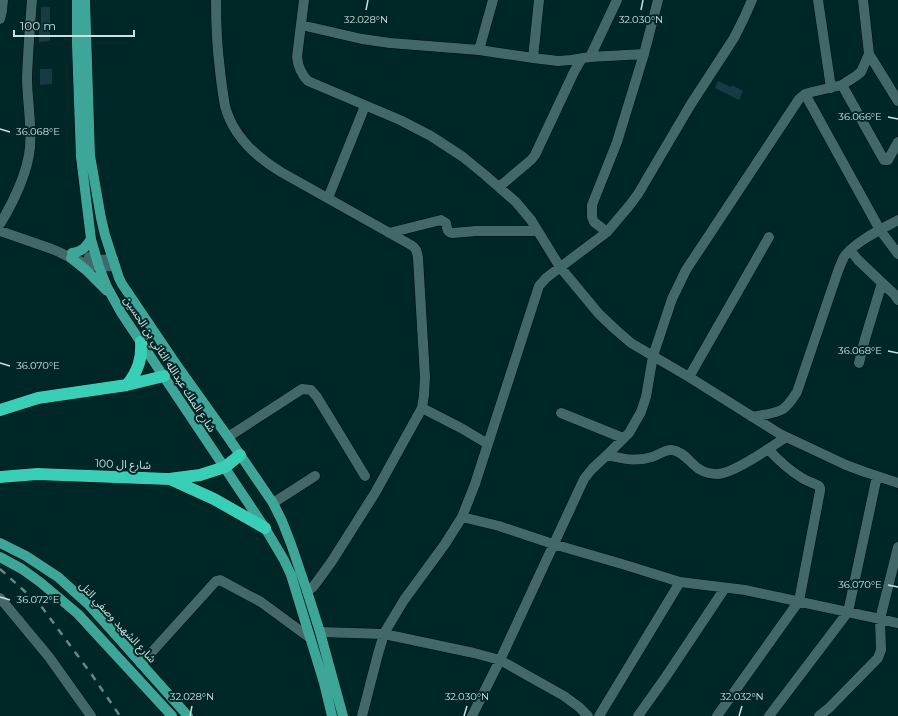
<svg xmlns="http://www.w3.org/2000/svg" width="898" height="716" viewBox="0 0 898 716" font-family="Montserrat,'Noto Sans Arabic',sans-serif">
<rect width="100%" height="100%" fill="#002728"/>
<!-- building -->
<path fill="#173a43" d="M 41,7 L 50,7 L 50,41 L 39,42 L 39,25 L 41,25 Z
M 40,69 L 52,69 L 52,84 L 40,85 Z
M 718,81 L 731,87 L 732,85 L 743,91 L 739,100 L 715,88 Z"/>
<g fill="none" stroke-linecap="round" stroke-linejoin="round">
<defs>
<path id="minor" d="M 216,0 C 216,23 217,47 220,70 C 221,82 223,94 225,106 C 233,136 256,157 281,172 L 411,245 C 416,248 417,251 418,258 L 425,377 L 424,395 L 422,408 L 375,493 L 332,561 L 319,579 L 313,587 L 307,591
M 304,0 L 297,57 C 298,67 301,74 308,81 L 400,120 L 431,136 L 463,157 L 485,175 L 516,202 L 531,220 L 560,267 L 599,314 L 616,330 L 631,343 L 653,356 L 689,377 L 780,434 L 846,465 L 865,472 L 898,483
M 818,0 L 831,88
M 0,19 L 2,11 L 3,0
M 301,25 L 362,39 L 390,43 L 479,50 L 533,58 L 558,61 L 571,60 L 590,57 L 644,54
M 479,50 L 493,0
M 869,54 L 898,101
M 590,57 L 617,0
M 533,58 L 539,0
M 842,85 L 884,160 L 888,160 L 898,142
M 805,94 L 880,230 L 898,254
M 499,187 L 531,160 L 535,155 L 574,72 L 582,58
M 328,198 L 365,106
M 0,224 C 13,203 28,172 30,147 C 32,124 27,100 27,77 C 28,51 30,25 32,0
M 0,231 L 52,249 L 59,252 L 71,258 L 85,263 L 99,267 L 115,266
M 607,232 L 594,222 L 592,217 L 592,205 L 617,142 L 644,54 L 658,0
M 389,233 L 441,220 L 446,223 C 447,228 447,233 453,233 L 476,231 L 538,231
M 850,250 L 858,260 L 894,294 L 898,300
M 89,257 L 97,260 L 113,259
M 859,363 L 865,339 L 882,283
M 689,377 L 769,237
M 422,408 L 461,428 L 488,444
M 561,413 L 623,438
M 752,417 C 760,415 776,414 783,409 C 789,405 793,398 797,392 L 838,271 C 840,266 842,261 844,257 C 854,242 882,229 898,220
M 228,437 L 302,389 L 311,390 L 317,397 L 365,476
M 607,455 C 623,459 636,462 652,457 C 659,455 665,449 672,450 C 683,451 690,463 699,469 C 704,472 711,474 717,474 C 734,474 771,447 786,437
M 273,503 L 315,476
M 462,517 L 499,526 L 553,544 L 622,564 L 680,582 L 745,590 L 880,619 L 898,623
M 0,598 L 49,657 L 91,716
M 320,632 L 384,634 L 474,653 L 500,660 L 564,696 L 579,707 L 588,716
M 141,664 L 216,581 L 220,580 L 261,602 L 310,638
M 362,716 L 378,654 L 384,634 L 389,625 L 404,600 L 445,544 L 462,517 L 475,484 L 539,286 L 546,278 L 607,232 L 629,206 L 638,194 L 691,104 L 734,38 L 744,18 L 752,0
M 472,716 L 500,660 L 584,479 L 592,469 L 607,455 L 629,433 L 641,412 L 646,397 L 653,356 L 672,299 L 686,270 L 799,99 L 805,94 L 812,92 L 842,85 L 856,76 L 861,72 L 869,54 L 863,0
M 599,716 L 680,582
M 638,716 L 665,678 L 725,588
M 717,716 L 799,601 L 820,491 L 820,488 L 819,486 C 813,483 807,481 802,478 C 789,470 778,460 768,449
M 769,716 L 848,612 L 877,476
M 819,716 L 829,708 L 878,658 L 881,650 L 880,619 L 898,547"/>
<path id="major" d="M 77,0 L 77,45 L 81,157 L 91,239 L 99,267 L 107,287 L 122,314 L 265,528 L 284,560 L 291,575 L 324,683 L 332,716
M 85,0 L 90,155 L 101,218 L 105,235 L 119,278 L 122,284 L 178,367 L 228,437 L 273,503 L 282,521 L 291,544 L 307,591 L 320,632 L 343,716
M 72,253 C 82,252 86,247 91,239
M 71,258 L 86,270 L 107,291
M 0,543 L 26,556 L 58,577 L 88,604 L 188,716
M 0,557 L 22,569 L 40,582 L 78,614 L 172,716"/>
<path id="highway" d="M 127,385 C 138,371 142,359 141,342
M 0,410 L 38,398 L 127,385 L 164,376
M 0,477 L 37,474 L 169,479 L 200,475 L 225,467 L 240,455
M 170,479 L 214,499 L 265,528"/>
</defs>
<!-- minor casing -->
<use href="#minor" stroke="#000d0e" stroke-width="11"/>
<!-- major casing -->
<use href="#major" stroke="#000d0e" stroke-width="11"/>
<!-- highway casing -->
<use href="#highway" stroke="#000d0e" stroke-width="13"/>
<!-- minor -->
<use href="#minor" stroke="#426869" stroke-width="10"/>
<!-- major -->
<use href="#major" stroke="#3da698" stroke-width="10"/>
<!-- highway -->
<use href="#highway" stroke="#39cfb7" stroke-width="12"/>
<!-- rail -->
<path stroke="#698687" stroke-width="2.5" stroke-dasharray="7 7" stroke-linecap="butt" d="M 0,569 L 41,606 L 92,675 L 120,716"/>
</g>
<!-- ticks -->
<path fill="none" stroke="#cce0e1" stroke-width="1.5" d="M 366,10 L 368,0M 641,10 L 643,0M 888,117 L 898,119M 0,129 L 10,132M 888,351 L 898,353M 0,363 L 10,366M 888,585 L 898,587M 0,597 L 10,600M 190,716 L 192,706M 464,716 L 467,706M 739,716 L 742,706"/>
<g text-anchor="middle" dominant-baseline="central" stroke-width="4" stroke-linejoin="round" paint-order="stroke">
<!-- street labels -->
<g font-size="11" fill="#cce0e1" stroke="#002728">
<text transform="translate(170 364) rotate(57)">شارع الملك عبدالله الثاني بن الحسين</text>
<text transform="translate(123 464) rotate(2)">شارع ال 100</text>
<text transform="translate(118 622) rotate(47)">شارع الشهيد وصفي التل</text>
</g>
</g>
<g font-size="10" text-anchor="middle" fill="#cce0e1" stroke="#002728" stroke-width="4" stroke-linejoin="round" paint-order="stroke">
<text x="366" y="23">32.028°N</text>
<text x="641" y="23">32.030°N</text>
<text x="860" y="120">36.066°E</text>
<text x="38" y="135">36.068°E</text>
<text x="860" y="354">36.068°E</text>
<text x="38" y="369">36.070°E</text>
<text x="860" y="588">36.070°E</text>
<text x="38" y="603">36.072°E</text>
<text x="192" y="700">32.028°N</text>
<text x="467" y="700">32.030°N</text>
<text x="742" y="700">32.032°N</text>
</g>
<!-- scale -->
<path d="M14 30v6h120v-6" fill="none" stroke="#cce0e1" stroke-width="2"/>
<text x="20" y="30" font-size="12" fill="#cce0e1" stroke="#002728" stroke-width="3" paint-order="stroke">100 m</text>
</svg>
